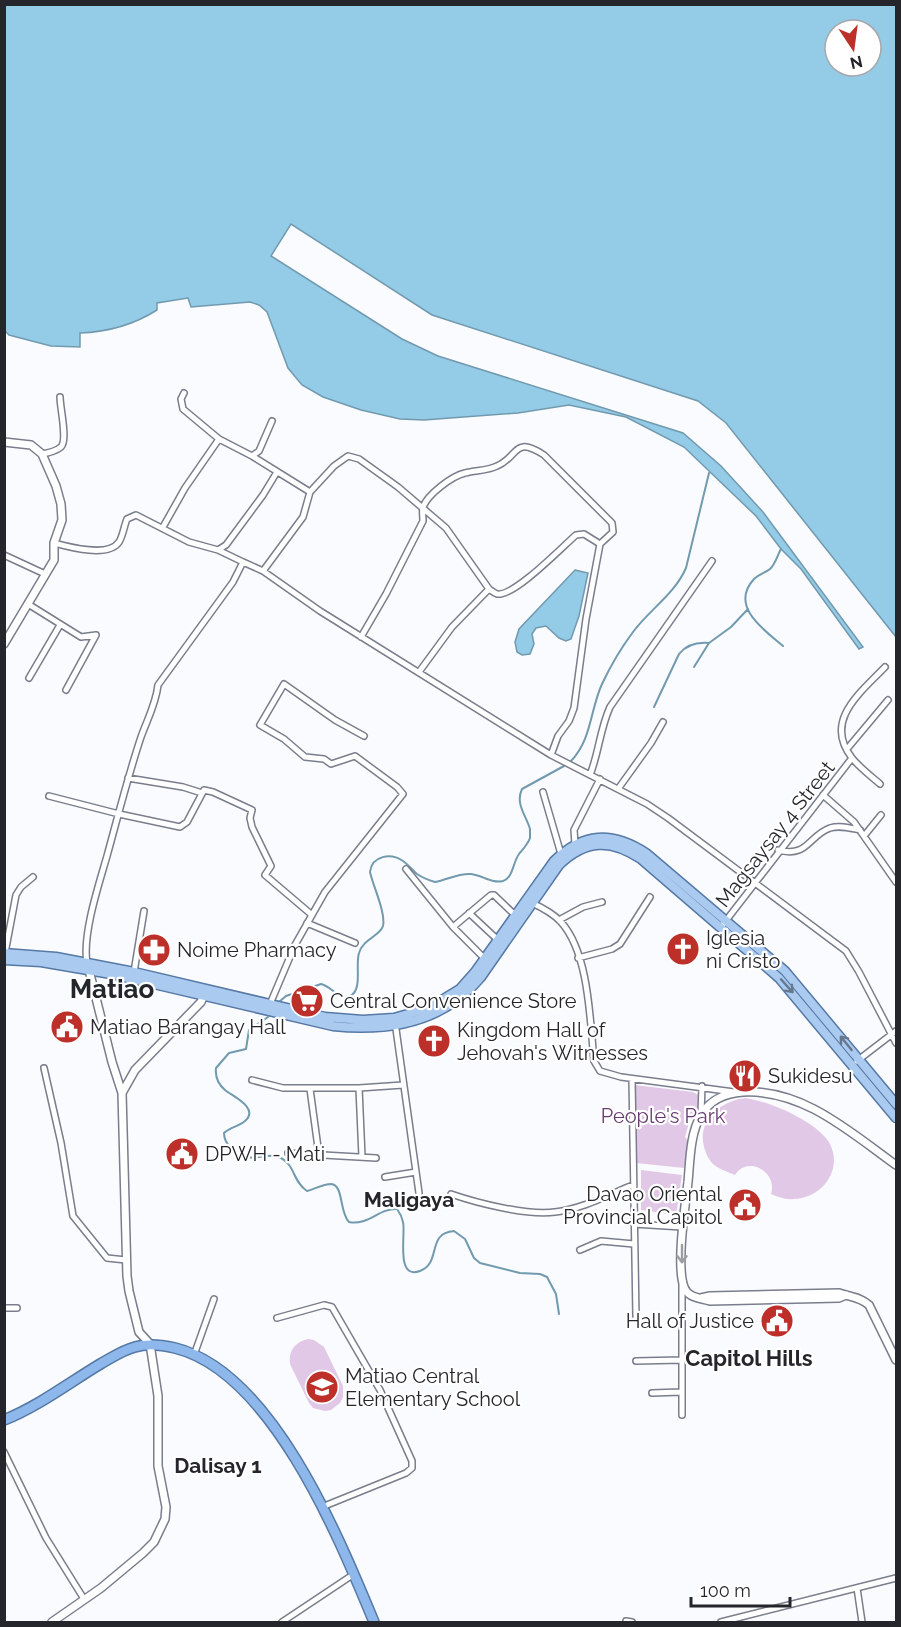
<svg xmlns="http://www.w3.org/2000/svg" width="901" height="1627" viewBox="0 0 901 1627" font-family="Raleway,sans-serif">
<rect width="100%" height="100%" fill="#fafbfe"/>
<!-- green -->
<path fill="#e1c8e6" d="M 635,1085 L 693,1092 L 698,1095 L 697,1113 L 690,1119 L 685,1137 L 689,1142 L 684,1168 L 636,1163 Z
M 745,1098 C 769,1101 818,1122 830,1144 C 843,1170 822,1198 794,1199 C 785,1200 779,1197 771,1194 C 778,1172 748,1155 735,1175 C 728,1172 719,1169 713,1164 C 708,1159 706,1153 704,1147 C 697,1120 721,1101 745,1098 Z
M 641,1170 L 682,1175 L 676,1215 L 641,1210 Z
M 308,1339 L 314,1340 L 324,1347 L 343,1386 L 343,1397 L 340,1403 L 331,1410 L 325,1411 L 313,1408 L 309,1403 L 290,1364 C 288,1351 295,1342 308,1339 Z"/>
<!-- water -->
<path fill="#94cbe7" stroke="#729aaf" stroke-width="1.5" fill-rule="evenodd" d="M 4,5 L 896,5 L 896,637 L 726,423 L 698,401 L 432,315 L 291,224 L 271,256 L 402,339 L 438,356 L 683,433 L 721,466 L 763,512 L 863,647 L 859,649 L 801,569 L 781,549 L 756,516 L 684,447 L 626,417 L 569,405 L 518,413 L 424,420 L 400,419 L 361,410 L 323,397 L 302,385 L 288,368 L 267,312 L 259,305 L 250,302 L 191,307 L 188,298 L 157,303 L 157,310 C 135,324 107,332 80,333 L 80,347 L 51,346 L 9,335 L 4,330 ZM 835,30 L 871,30 L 871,66 L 835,66 Z
M 575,570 L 588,573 L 579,616 L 571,639 L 566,641 L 559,638 L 546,626 L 536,628 L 532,634 L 534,644 L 530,654 L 522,655 L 517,652 L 515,642 L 519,629 Z"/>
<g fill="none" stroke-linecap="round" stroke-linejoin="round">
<!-- stream -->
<path stroke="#729aaf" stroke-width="2" d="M 781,549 C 778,554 775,565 770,569 C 765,573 759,574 754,579 C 729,606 764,630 783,646
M 694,667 L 709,643 L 731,627 L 748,609
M 654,707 L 679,654 C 687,644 697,642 709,643
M 571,761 C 592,739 590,710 602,684 C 610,667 621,648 633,632 C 650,609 674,595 686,568 L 709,473
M 279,1002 L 286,996 L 321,984 C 331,986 340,1001 350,996 C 363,990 355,965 359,953 C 363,939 380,936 383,926 C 386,913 373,886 370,872 C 372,855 391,853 403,861 C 409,865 412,870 417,874 C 423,878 428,880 435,882 C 447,880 458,873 471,874 C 482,875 492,884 503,881 C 513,878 513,862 519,854 C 523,849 528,844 530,838 C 530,837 530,830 530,829 C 526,815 515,804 522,789 L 564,766
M 268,1017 L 249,1030 L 246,1049 L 229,1053 L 216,1068 C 215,1077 218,1084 225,1090 C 232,1096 260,1108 245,1121 C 238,1127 230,1127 224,1133 C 224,1140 227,1144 232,1149 C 249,1167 264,1150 281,1158 C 295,1165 293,1182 307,1191 C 314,1189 324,1184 331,1184 C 344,1185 339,1212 349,1222 C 368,1226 379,1208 397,1209 C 400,1213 402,1217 403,1222 C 406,1234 395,1280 420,1271 C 442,1263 426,1233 454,1231 L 465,1239 L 474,1258 L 480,1263 L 520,1273 L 540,1274 L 547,1277 L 556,1294 L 559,1314"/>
<defs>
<path id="minor" d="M 184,393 L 181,399 L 183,409 L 219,439 L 252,456 L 310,492
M 42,454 C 48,453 56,451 61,447 C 68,440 60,408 60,397
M 252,456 L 259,451 L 272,421
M 163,527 L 185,488 L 219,439
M 54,543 C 69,547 108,558 119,542 C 123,536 124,526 127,519 L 136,515 L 189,542 L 218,550 L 243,562 L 233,582 L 158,685 C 156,704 147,720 141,737 C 128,776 118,816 107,856 C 99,884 82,935 87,963
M 218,550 L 226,545 L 263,495 L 277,472
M 4,555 L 45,574
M 243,562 L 263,571 L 320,611 L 551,755 L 647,804 L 668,818 L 846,951 L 859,972 L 896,1043
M 263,571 L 303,517 L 310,492 L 334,466 L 348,456 L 359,459 L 398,487 L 446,528 L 489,589 C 492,591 494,593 497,594 C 514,597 562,547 576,535 L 584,534 L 600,544
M 28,604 L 81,637 L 96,635 L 66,690
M 361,637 L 386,594 L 423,521 C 423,517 422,511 423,507 C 428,494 452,476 465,473 C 475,470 487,471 497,466 C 519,457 513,435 544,455 L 612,523 L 613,532 L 600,544 L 586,619 L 574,708 L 569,721 L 558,736 L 551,755
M 419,672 L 452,627 L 489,589
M 29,678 L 60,625
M 847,749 L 888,700
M 590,775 C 599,752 600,729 610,707 L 712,561
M 128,778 L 183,787 L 202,793
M 880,784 C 871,776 860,768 852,758 C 823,721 860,693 885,667
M 618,789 L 651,743 L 663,722
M 543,792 L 561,854
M 823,795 L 854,822 L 896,882
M 49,796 L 119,814 L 180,827 L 187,822 L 204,790 L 213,792 L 252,810 L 250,818 L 252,827 L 271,866 L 265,875 L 312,915
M 864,836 L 881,815
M 575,844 L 574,830 L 600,779
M 778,850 C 808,858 808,836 830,828 C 840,825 850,828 860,830
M 406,869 L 453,927 L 485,959
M 530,902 C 541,907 553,913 561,922 C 589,953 590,1020 594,1061 L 600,1071 L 621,1077 L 734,1092
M 469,913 L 499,941
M 559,920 L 583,907 L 602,902
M 307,923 L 355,943
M 453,927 L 491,895 L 494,895 L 515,915
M 721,927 L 852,758
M 5,953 L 16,895 L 21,887 L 33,877
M 578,958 L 612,949 L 620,944 L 650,897
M 134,972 L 144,911
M 270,1004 L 295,945 L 325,892 L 403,794 L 397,787 L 355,756 L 331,764 L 324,759 L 305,757 L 284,739 L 260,725 L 284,684 L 335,720 L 364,736
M 395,1022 L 419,1193
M 857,1061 L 896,1031
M 44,1068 L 61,1143 L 73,1216 L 107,1258 L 126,1260
M 632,1079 L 636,1317
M 252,1080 L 283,1088 L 359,1088
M 310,1089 L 319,1155
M 701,1113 L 702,1086
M 288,1153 L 376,1158
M 362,1157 L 359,1088 L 403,1085
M 385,1177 L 416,1172
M 451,1194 C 477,1203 528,1216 555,1212 C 582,1209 608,1195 633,1185
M 634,1224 L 682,1227
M 580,1250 L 601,1241 L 634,1244
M 4,1308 L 17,1308
M 277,1318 L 324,1305 L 332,1307 L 380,1390 L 412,1461 L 412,1468 L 406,1473 L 322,1507
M 194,1355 L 214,1299
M 636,1361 L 681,1360
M 652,1393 L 681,1392
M 682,1415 L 682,1286
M 4,1452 L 46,1538 L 84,1599
M 857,1588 L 862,1622
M 626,1621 L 632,1622
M 282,1622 L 354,1574
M 721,1622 L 896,1578"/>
<path id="tertiary" d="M 4,442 L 31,445 L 42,454 L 56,486 L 61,504 L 62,520 L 54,543 L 54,560 L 4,644
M 88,966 L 112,1062 L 122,1093
M 846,1295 L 839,1298 L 710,1301 C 700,1298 688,1298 684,1287 C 676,1265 685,1207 688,1182 C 690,1161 690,1133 701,1115 C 710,1100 726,1093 743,1092 C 803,1089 850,1132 896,1165
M 701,1298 L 710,1296 L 839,1293 C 850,1297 860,1297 869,1305 L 896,1360
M 52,1622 L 101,1588 L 143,1553 L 154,1542 L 165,1519 L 166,1507 L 158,1466 L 158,1396 L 150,1344 L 139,1332 L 129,1291 L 127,1276 L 122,1093 L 135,1070 L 201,1002 L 205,993"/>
<path id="primary" d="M 4,953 L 56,957 L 134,972 L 325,1017 L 363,1020 L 394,1018 L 429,1008 L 460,989 L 475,972 L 554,861 C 583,832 612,831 646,853 L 785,971 L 896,1104
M 4,960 L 41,962 L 111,974 L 333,1026 C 389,1032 444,1022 481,977 L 559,865 C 586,839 611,839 641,859 L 779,978 L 896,1118"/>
<path id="trunk" d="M 4,1420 C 39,1406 70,1382 102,1363 C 113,1357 123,1350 135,1347 C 148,1343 162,1345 175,1348 C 272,1372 339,1538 374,1622"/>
</defs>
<!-- minor casing -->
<use href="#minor" stroke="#7a7d8c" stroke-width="8"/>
<!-- tertiary casing -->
<use href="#tertiary" stroke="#7a7d8c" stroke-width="10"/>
<!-- primary casing -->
<use href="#primary" stroke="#5679a5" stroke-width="11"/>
<!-- trunk casing -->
<use href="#trunk" stroke="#5679a5" stroke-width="12"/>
<!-- minor -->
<use href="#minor" stroke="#fff" stroke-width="5"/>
<!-- tertiary -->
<use href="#tertiary" stroke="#fff" stroke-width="7"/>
<!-- primary -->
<use href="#primary" stroke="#aacaf0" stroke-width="8"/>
<!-- trunk -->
<use href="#trunk" stroke="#8eb8eb" stroke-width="9"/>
</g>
<!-- one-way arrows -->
<defs><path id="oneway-shaft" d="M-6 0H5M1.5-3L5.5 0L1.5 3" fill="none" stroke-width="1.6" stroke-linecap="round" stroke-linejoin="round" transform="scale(1.5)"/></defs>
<g stroke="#67788e">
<use href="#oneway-shaft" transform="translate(787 986) rotate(48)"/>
<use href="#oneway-shaft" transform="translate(846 1043) rotate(-129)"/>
</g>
<use stroke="#9c9da0" href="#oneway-shaft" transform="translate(682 1254) rotate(90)"/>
<!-- icons -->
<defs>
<symbol id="church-disc" viewBox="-11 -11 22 22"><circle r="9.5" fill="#bd2f29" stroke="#fff"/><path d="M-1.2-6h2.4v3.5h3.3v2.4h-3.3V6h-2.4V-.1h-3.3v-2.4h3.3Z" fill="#fff"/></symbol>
<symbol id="pharmacy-disc" viewBox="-11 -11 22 22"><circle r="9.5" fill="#bd2f29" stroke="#fff"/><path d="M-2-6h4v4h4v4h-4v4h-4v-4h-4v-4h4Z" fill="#fff"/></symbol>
<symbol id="supermarket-disc" viewBox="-11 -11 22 22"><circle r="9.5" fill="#bd2f29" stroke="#fff"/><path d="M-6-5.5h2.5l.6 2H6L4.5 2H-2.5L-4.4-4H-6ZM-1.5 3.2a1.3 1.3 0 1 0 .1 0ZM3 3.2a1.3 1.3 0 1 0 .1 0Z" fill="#fff"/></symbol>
<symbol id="civic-disc" viewBox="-11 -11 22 22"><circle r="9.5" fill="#bd2f29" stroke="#fff"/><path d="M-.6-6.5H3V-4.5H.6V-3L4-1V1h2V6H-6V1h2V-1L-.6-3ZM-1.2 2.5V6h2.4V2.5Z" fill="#fff"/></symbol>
<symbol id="restaurant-disc" viewBox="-11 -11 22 22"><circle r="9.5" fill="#bd2f29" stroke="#fff"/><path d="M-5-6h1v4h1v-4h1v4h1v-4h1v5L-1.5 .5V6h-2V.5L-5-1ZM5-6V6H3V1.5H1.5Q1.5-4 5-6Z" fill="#fff"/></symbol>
<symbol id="school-disc" viewBox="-11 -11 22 22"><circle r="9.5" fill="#bd2f29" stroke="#fff"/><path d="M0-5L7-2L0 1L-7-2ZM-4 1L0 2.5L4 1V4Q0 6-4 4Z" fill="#fff"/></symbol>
</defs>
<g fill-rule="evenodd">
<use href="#church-disc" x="664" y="930" width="38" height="38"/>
<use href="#pharmacy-disc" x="135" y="931" width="38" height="38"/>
<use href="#supermarket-disc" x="288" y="982" width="38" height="38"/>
<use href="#civic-disc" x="48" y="1008" width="38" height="38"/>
<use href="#church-disc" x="415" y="1022" width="38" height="38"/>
<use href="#restaurant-disc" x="726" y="1057" width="38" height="38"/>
<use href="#civic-disc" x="163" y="1135" width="38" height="38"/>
<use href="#civic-disc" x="726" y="1186" width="38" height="38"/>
<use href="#civic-disc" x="758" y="1302" width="38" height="38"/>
<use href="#school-disc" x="303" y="1368" width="38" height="38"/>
</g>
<g text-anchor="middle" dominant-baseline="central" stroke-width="4.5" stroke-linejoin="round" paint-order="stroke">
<!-- street labels -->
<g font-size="20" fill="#24262c" stroke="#fff">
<text transform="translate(775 834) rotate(-52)">Magsaysay 4 Street</text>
</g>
<!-- poi labels -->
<g font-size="20" fill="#24262c" stroke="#fff" text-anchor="start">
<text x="706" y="938">Iglesia<tspan x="706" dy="23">ni Cristo</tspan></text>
<text x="177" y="950">Noime Pharmacy</text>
<text x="330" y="1001">Central Convenience Store</text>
<text x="90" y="1027">Matiao Barangay Hall</text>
<text x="457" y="1030">Kingdom Hall of<tspan x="457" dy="23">Jehovah's Witnesses</tspan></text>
<text x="768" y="1076">Sukidesu</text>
<text x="205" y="1154">DPWH - Mati</text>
<text x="722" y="1194" text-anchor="end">Davao Oriental<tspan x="722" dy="23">Provincial Capitol</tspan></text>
<text x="754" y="1321" text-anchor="end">Hall of Justice</text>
<text x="345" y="1376">Matiao Central<tspan x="345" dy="23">Elementary School</tspan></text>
</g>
<!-- park labels -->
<g font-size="20" fill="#673b70" stroke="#fff">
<text x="663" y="1116">People's Park</text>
</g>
<!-- neighbourhood labels -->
<g font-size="21" font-weight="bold" fill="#24262c" stroke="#fff">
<text x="409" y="1199">Maligaya</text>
<text x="218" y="1465">Dalisay 1</text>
</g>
<!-- quarter labels -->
<g font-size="22" font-weight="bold" fill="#24262c" stroke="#fff">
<text x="749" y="1358">Capitol Hills</text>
</g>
<!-- district labels -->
<g font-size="26" font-weight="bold" fill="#24262c" stroke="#fff">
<text x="112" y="989">Matiao</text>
</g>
</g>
<!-- border -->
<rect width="901" height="1627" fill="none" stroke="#24262c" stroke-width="12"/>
<!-- north arrow -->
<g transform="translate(853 48) rotate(167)"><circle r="28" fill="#ffffff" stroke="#a7a8ab" stroke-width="1.5"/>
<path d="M0-4.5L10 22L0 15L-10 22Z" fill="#bd2f29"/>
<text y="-9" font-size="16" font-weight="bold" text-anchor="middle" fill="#24262c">N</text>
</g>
<!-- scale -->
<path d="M691 1597v9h99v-9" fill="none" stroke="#24262c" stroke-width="3"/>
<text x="700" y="1597" font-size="18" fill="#24262c" stroke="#ffffff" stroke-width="4.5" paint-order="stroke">100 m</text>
</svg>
